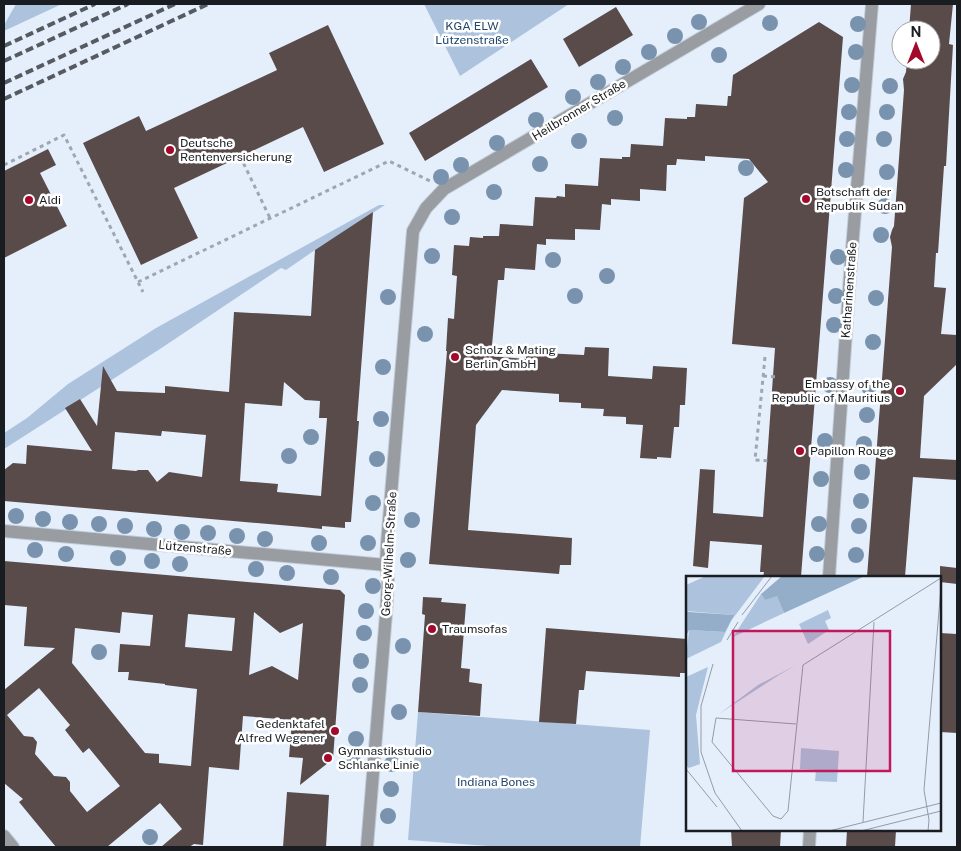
<svg xmlns="http://www.w3.org/2000/svg" width="961" height="851" viewBox="0 0 961 851" font-family="'Public Sans',sans-serif">
<rect width="100%" height="100%" fill="#e5effc"/>
<!-- green -->
<path fill="#adc3dd" d="M 16,4 L 62,4 L 4,31 L 4,25 Z
M 424,4 L 569,4 L 460,76 Z
M 379,205 L 385,205 L 315,250 L 286,270 L 281,268 L 163,347 L 4,449 L 4,433 L 27,418 L 68,384 L 156,328 Z
M 418,712 L 650,730 L 640,847 L 502,847 L 408,840 Z"/>
<!-- building -->
<path fill="#5a4b4b" fill-rule="evenodd" d="M 911,4 L 953,4 L 949,44 L 953,45 L 946,166 L 944,166 L 938,253 L 936,253 L 934,287 L 946,288 L 941,334 L 957,335 L 957,364 L 924,396 L 920,458 L 957,460 L 957,480 L 913,477 L 905,577 L 867,577 L 892,247 L 890,237 L 892,230 L 894,226 L 904,90 L 903,79 L 906,72 L 907,60 L 931,60 L 931,30 L 909,30 Z
M 616,7 L 633,35 L 579,67 L 563,39 Z
M 819,22 L 843,37 L 801,577 L 763,577 L 764,572 L 760,572 L 762,545 L 710,541 L 708,568 L 693,566 L 700,469 L 715,470 L 713,513 L 763,517 L 775,348 L 732,344 L 744,198 L 768,182 L 749,159 L 705,156 L 705,161 L 677,159 L 676,165 L 667,165 L 666,191 L 640,189 L 640,201 L 611,199 L 611,205 L 602,204 L 600,230 L 575,229 L 575,240 L 546,239 L 546,245 L 537,244 L 535,270 L 505,268 L 504,280 L 498,280 L 491,356 L 526,359 L 526,346 L 543,347 L 543,353 L 584,355 L 585,347 L 609,348 L 608,376 L 652,379 L 653,366 L 687,368 L 685,405 L 680,405 L 679,427 L 674,427 L 671,458 L 657,457 L 657,459 L 640,458 L 643,425 L 626,424 L 626,417 L 603,416 L 604,409 L 581,408 L 581,403 L 559,402 L 559,394 L 502,390 L 476,425 L 468,530 L 572,538 L 571,565 L 560,565 L 559,574 L 429,564 L 447,351 L 446,351 L 448,318 L 454,319 L 457,276 L 452,275 L 454,245 L 469,246 L 470,237 L 483,238 L 483,236 L 499,236 L 500,224 L 533,226 L 535,197 L 556,198 L 557,196 L 565,197 L 565,184 L 598,186 L 600,158 L 622,159 L 622,157 L 630,157 L 631,144 L 663,146 L 665,118 L 687,119 L 687,117 L 695,117 L 696,104 L 727,106 L 728,96 L 731,96 L 733,75 Z
M 328,25 L 384,144 L 324,172 L 303,127 L 174,188 L 198,238 L 141,265 L 83,143 L 139,116 L 146,131 L 277,70 L 269,53 Z
M 531,59 L 548,87 L 425,161 L 409,133 Z
M 48,149 L 56,165 L 40,173 L 67,226 L 4,258 L 4,171 Z
M 373,212 L 357,421 L 359,421 L 351,522 L 345,522 L 345,528 L 322,526 L 322,529 L 303,527 L 4,501 L 4,470 L 13,463 L 26,464 L 27,445 L 92,451 L 65,408 L 80,399 L 97,426 L 103,366 L 117,391 L 165,393 L 165,386 L 229,392 L 234,312 L 311,316 L 315,250 ZM 284,382 L 305,400 L 320,401 L 319,418 L 327,418 L 321,496 L 277,492 L 278,484 L 240,481 L 245,403 L 282,406 ZM 162,431 L 206,435 L 202,477 L 169,472 L 157,482 L 148,470 L 138,470 L 136,471 L 112,469 L 115,432 L 161,436 Z
M 4,561 L 340,590 L 345,595 L 333,759 L 300,785 L 303,758 L 289,757 L 292,720 L 243,716 L 239,770 L 209,767 L 203,845 L 194,844 L 189,847 L 161,847 L 182,829 L 160,803 L 107,847 L 56,847 L 19,802 L 23,799 L 4,783 L 4,690 L 55,648 L 24,646 L 27,607 L 4,605 ZM 122,612 L 153,615 L 150,646 L 120,644 L 118,672 L 129,672 L 128,680 L 165,684 L 165,685 L 197,689 L 191,766 L 159,763 L 159,754 L 145,753 L 72,663 L 75,628 L 120,633 ZM 254,612 L 280,633 L 303,623 L 298,680 L 272,666 L 249,675 ZM 188,614 L 235,618 L 232,651 L 185,647 ZM 39,688 L 70,725 L 65,730 L 83,753 L 89,748 L 120,786 L 87,812 L 70,791 L 70,782 L 66,777 L 54,776 L 35,754 L 37,742 L 33,737 L 24,736 L 7,715 Z
M 940,566 L 957,568 L 957,584 L 940,582 Z
M 423,597 L 442,598 L 441,602 L 466,604 L 461,668 L 470,669 L 469,682 L 482,684 L 480,716 L 418,712 L 425,615 L 422,614 Z
M 546,628 L 687,639 L 687,673 L 680,673 L 680,677 L 586,671 L 584,690 L 579,690 L 576,724 L 539,722 Z
M 940,633 L 957,634 L 957,733 L 940,732 Z
M 287,792 L 329,795 L 326,847 L 283,847 Z
M 731,830 L 781,830 L 780,847 L 732,847 Z
M 847,830 L 896,830 L 895,847 L 846,847 Z"/>
<g fill="none" stroke-linecap="round" stroke-linejoin="round">
<defs>
<path id="minor" d="M 4,531 L 386,565
M 829,577 L 851,261 L 872,4
M 4,836 L 13,847
M 367,847 L 386,614 L 388,580 L 386,565 L 387,543 L 413,231 L 426,208 L 444,189 L 759,4
M 809,847 L 810,830"/>
</defs>
<!-- minor casing -->
<use href="#minor" stroke="#c4cdd9" stroke-width="14"/>
<!-- path -->
<path stroke="#9fa6b0" stroke-width="3" stroke-dasharray="4 4" stroke-linecap="butt" d="M 240,156 L 270,218
M 4,165 L 64,135 L 143,292
M 138,282 L 389,161 L 430,181
M 765,357 L 755,460 L 771,461
M 763,376 L 778,377"/>
<!-- minor -->
<use href="#minor" stroke="#999da2" stroke-width="12"/>
<!-- rail -->
<path stroke="#555b61" stroke-width="4" stroke-dasharray="8 4" stroke-linecap="butt" d="M 4,46 L 95,4
M 4,61 L 128,4
M 4,83 L 175,4
M 4,99 L 208,4"/>
</g>
<!-- trees -->
<g fill="#7993ae">
<circle cx="699" cy="22" r="8"/>
<circle cx="770" cy="23" r="8"/>
<circle cx="858" cy="24" r="8"/>
<circle cx="675" cy="36" r="8"/>
<circle cx="649" cy="52" r="8"/>
<circle cx="856" cy="52" r="8"/>
<circle cx="719" cy="55" r="8"/>
<circle cx="623" cy="67" r="8"/>
<circle cx="598" cy="82" r="8"/>
<circle cx="852" cy="85" r="8"/>
<circle cx="890" cy="86" r="8"/>
<circle cx="573" cy="97" r="8"/>
<circle cx="849" cy="112" r="8"/>
<circle cx="887" cy="112" r="8"/>
<circle cx="615" cy="118" r="8"/>
<circle cx="536" cy="120" r="8"/>
<circle cx="847" cy="139" r="8"/>
<circle cx="884" cy="139" r="8"/>
<circle cx="579" cy="141" r="8"/>
<circle cx="497" cy="143" r="8"/>
<circle cx="540" cy="164" r="8"/>
<circle cx="461" cy="165" r="8"/>
<circle cx="746" cy="168" r="8"/>
<circle cx="846" cy="170" r="8"/>
<circle cx="887" cy="172" r="8"/>
<circle cx="441" cy="177" r="8"/>
<circle cx="494" cy="192" r="8"/>
<circle cx="885" cy="206" r="8"/>
<circle cx="452" cy="217" r="8"/>
<circle cx="881" cy="235" r="8"/>
<circle cx="432" cy="256" r="8"/>
<circle cx="838" cy="257" r="8"/>
<circle cx="553" cy="260" r="8"/>
<circle cx="607" cy="276" r="8"/>
<circle cx="575" cy="296" r="8"/>
<circle cx="836" cy="296" r="8"/>
<circle cx="388" cy="297" r="8"/>
<circle cx="876" cy="298" r="8"/>
<circle cx="834" cy="325" r="8"/>
<circle cx="425" cy="334" r="8"/>
<circle cx="873" cy="342" r="8"/>
<circle cx="383" cy="367" r="8"/>
<circle cx="830" cy="385" r="8"/>
<circle cx="869" cy="387" r="8"/>
<circle cx="867" cy="415" r="8"/>
<circle cx="381" cy="419" r="8"/>
<circle cx="311" cy="437" r="8"/>
<circle cx="825" cy="441" r="8"/>
<circle cx="864" cy="444" r="8"/>
<circle cx="289" cy="456" r="8"/>
<circle cx="377" cy="459" r="8"/>
<circle cx="862" cy="472" r="8"/>
<circle cx="821" cy="479" r="8"/>
<circle cx="861" cy="501" r="8"/>
<circle cx="373" cy="503" r="8"/>
<circle cx="16" cy="516" r="8"/>
<circle cx="43" cy="519" r="8"/>
<circle cx="412" cy="520" r="8"/>
<circle cx="70" cy="522" r="8"/>
<circle cx="99" cy="524" r="8"/>
<circle cx="819" cy="524" r="8"/>
<circle cx="125" cy="526" r="8"/>
<circle cx="859" cy="526" r="8"/>
<circle cx="154" cy="529" r="8"/>
<circle cx="182" cy="532" r="8"/>
<circle cx="208" cy="533" r="8"/>
<circle cx="237" cy="536" r="8"/>
<circle cx="265" cy="539" r="8"/>
<circle cx="319" cy="543" r="8"/>
<circle cx="368" cy="543" r="8"/>
<circle cx="35" cy="550" r="8"/>
<circle cx="66" cy="554" r="8"/>
<circle cx="817" cy="554" r="8"/>
<circle cx="856" cy="555" r="8"/>
<circle cx="118" cy="558" r="8"/>
<circle cx="408" cy="560" r="8"/>
<circle cx="152" cy="561" r="8"/>
<circle cx="180" cy="564" r="8"/>
<circle cx="256" cy="569" r="8"/>
<circle cx="287" cy="573" r="8"/>
<circle cx="331" cy="577" r="8"/>
<circle cx="373" cy="586" r="8"/>
<circle cx="366" cy="611" r="8"/>
<circle cx="364" cy="633" r="8"/>
<circle cx="403" cy="646" r="8"/>
<circle cx="99" cy="652" r="8"/>
<circle cx="361" cy="661" r="8"/>
<circle cx="360" cy="685" r="8"/>
<circle cx="399" cy="712" r="8"/>
<circle cx="356" cy="739" r="8"/>
<circle cx="354" cy="763" r="8"/>
<circle cx="392" cy="764" r="8"/>
<circle cx="391" cy="789" r="8"/>
<circle cx="388" cy="816" r="8"/>
<circle cx="150" cy="837" r="8"/>
</g>
<!-- markers -->
<g fill="#a4082b" stroke="#fff" stroke-width="2">
<circle cx="170" cy="150" r="5"/>
<circle cx="806" cy="199" r="5"/>
<circle cx="29" cy="200" r="5"/>
<circle cx="455" cy="357" r="5"/>
<circle cx="900" cy="391" r="5"/>
<circle cx="800" cy="451" r="5"/>
<circle cx="432" cy="629" r="5"/>
<circle cx="335" cy="731" r="5"/>
<circle cx="328" cy="758" r="5"/>
</g>
<g text-anchor="middle" dominant-baseline="central" stroke-width="5" stroke-linejoin="round" paint-order="stroke">
<!-- park labels -->
<g font-size="12" fill="#21476e" stroke="#fff">
<text x="472" y="26">KGA ELW<tspan x="472" dy="14">Lützenstraße</tspan></text>
<text x="496" y="782">Indiana Bones</text>
</g>
<!-- street labels -->
<g font-size="12" fill="#191d21" stroke="#fff">
<text transform="translate(579 110) rotate(-31)">Heilbronner Straße</text>
<text transform="translate(849 290) rotate(-86)">Katharinenstraße</text>
<text transform="translate(195 548) rotate(5)">Lützenstraße</text>
<text transform="translate(389 554) rotate(-87)">Georg-Wilhelm-Straße</text>
</g>
<!-- poi labels -->
<g font-size="12" fill="#191d21" stroke="#fff" text-anchor="start">
<text x="180" y="143">Deutsche<tspan x="180" dy="14">Rentenversicherung</tspan></text>
<text x="816" y="192">Botschaft der<tspan x="816" dy="14">Republik Sudan</tspan></text>
<text x="39" y="200">Aldi</text>
<text x="465" y="350">Scholz &amp; Mating<tspan x="465" dy="14">Berlin GmbH</tspan></text>
<text x="890" y="384" text-anchor="end">Embassy of the<tspan x="890" dy="14">Republic of Mauritius</tspan></text>
<text x="810" y="451">Papillon Rouge</text>
<text x="442" y="629">Traumsofas</text>
<text x="325" y="724" text-anchor="end">Gedenktafel<tspan x="325" dy="14">Alfred Wegener</tspan></text>
<text x="338" y="751">Gymnastikstudio<tspan x="338" dy="14">Schlanke Linie</tspan></text>
</g>
</g>
<!-- overview -->
<g transform="translate(686 576)">
<rect width="255" height="255" fill="#e5effc"/>
<path d="M 20,0 L 79,0 L 45,45 L 35,66 L 0,83 L 3,54 L 39,56 L 47,39 L 0,35 L 0,9 ZM 75,18 L 79,24 L 91,19 L 98,37 L 47,61 ZM 142,34 L 145,42 L 139,45 L 143,54 L 122,68 L 113,48 ZM 110,89 L 93,99 L 33,138 L 72,109 ZM 22,91 L 10,139 L 14,188 L 3,192 L 0,189 L 0,101 ZM 115,172 L 153,175 L 151,206 L 129,205 L 130,194 L 114,193 Z" fill="#adc3dd"/>
<path d="M 96,0 L 179,0 L 98,37 L 91,20 L 79,24 L 75,18 ZM 0,35 L 3,36 L 48,39 L 39,56 L 3,54 L 0,60 Z" fill="#94adc9"/>
<path fill="none" stroke="#939ba4" stroke-width="1" d="M 56,39 L 86,0M 41,64 L 52,46M 27,88 L 15,130 L 15,176 L 29,217 L 56,255M 30,142 L 26,166 L 87,240 L 95,243M 30,142 L 110,148M 0,193 L 31,231M 95,243 L 102,235 L 117,89 L 255,2M 177,246 L 188,46M 143,255 L 255,227M 175,255 L 255,235M 242,255 L 243,244 L 238,214 L 255,11"/>
<path fill="#c2185b" fill-opacity="0.15" stroke="#c2185b" stroke-width="2.5" d="M 47,55 L 204,55 L 204,195 L 47,195 Z"/>
<rect width="255" height="255" fill="none" stroke="#191d21" stroke-width="2.5"/>
</g>
<!-- border -->
<rect width="961" height="851" fill="none" stroke="#191d21" stroke-width="10"/>
<!-- north arrow -->
<g transform="translate(916 45)"><circle r="24" fill="#ffffff" stroke="#a3a5a6"/>
<path d="M0-4L9 19L0 12L-9 19Z" fill="#a4082b"/>
<text y="-8" font-size="14" font-weight="bold" text-anchor="middle" fill="#191d21">N</text>
</g>
</svg>
